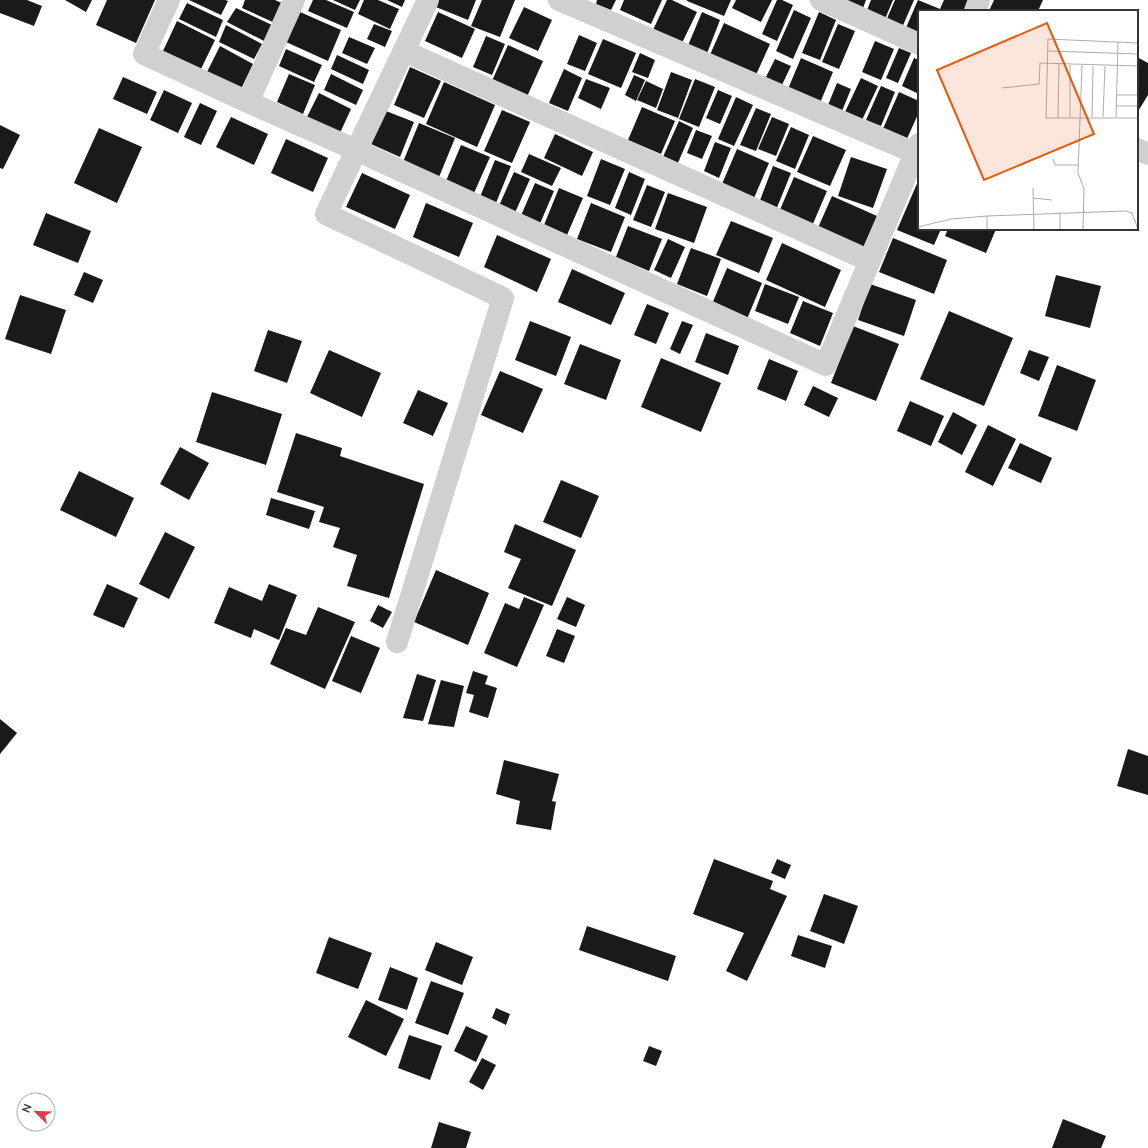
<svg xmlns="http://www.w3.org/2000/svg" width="1148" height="1148" viewBox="0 0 1148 1148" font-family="'Nunito Sans',sans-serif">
<rect width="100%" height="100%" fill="#fff"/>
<!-- building -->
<path fill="#1a1a1a" d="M 0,0 L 27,0 L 42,6 L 34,26 L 0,13 Z
M 65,0 L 92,0 L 86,12 Z
M 107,0 L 155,0 L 136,43 L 96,25 Z
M 189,0 L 225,0 L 228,1 L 221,15 Z
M 245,0 L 275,0 L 284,4 L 275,23 L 242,8 Z
M 313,0 L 326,0 L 354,12 L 347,28 L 308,11 Z
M 333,0 L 360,0 L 355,10 Z
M 364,0 L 378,0 L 399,9 L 390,29 L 358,14 Z
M 387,0 L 405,0 L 402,7 Z
M 439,0 L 476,0 L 468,20 L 436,7 Z
M 482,0 L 515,0 L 500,37 L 471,26 Z
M 597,0 L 616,0 L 611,10 L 596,4 Z
M 624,0 L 662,0 L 651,24 L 620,10 Z
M 667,0 L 672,0 L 697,12 L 682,43 L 653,30 Z
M 687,0 L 731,0 L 724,16 L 687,1 Z
M 736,0 L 772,0 L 761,22 L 732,8 Z
M 777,0 L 782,0 L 793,5 L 777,41 L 762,34 Z
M 846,0 L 866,0 L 862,11 Z
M 871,0 L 893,0 L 885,19 L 867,10 Z
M 895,0 L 914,0 L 901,30 L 885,23 Z
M 918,0 L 940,9 L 944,0 L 971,0 L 966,11 L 919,11 L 919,36 L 905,30 Z
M 994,0 L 1043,0 L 1038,11 L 989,11 Z
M 187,3 L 223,20 L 216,37 L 179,19 Z
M 524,7 L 552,20 L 538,51 L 509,38 Z
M 236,8 L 272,25 L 264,41 L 227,22 Z
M 794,10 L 811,18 L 793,59 L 776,51 Z
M 300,12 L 341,30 L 328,61 L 286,42 Z
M 438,12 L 475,29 L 462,58 L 425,41 Z
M 702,12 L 720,20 L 706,56 L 687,48 Z
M 819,12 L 836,20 L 820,60 L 802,53 Z
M 177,21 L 215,40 L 201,69 L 163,51 Z
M 724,23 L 770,44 L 755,77 L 709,57 Z
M 374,24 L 392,31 L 385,47 L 367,39 Z
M 838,24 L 855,31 L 839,69 L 822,62 Z
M 226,25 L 262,44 L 254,59 L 219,42 Z
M 579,35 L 597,43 L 585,71 L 567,64 Z
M 486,36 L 505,44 L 492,75 L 473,67 Z
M 349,37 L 375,48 L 367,64 L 342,53 Z
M 603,39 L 636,53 L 621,88 L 588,74 Z
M 875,41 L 894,49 L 881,80 L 862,72 Z
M 508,45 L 543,61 L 526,99 L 491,83 Z
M 220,46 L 253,64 L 241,89 L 207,72 Z
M 899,48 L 911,53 L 898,83 L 886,78 Z
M 286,49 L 322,65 L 314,82 L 279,66 Z
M 640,53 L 655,60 L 648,78 L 632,72 Z
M 337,55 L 369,70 L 363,84 L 331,69 Z
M 1137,57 L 1148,63 L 1148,95 L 1137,113 Z
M 801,58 L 833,72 L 820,103 L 788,89 Z
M 914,58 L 919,60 L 919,94 L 902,86 Z
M 775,59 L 791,66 L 780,89 L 764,81 Z
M 410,67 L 441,81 L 424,118 L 394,105 Z
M 564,69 L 582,78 L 568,111 L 549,103 Z
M 671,72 L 692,80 L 678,118 L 657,110 Z
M 289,74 L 315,85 L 303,114 L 277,102 Z
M 331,74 L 363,90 L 356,105 L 324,90 Z
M 634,75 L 645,80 L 636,101 L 625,95 Z
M 123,77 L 157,92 L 147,114 L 113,99 Z
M 861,78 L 878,86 L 862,120 L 845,112 Z
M 586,79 L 610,88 L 601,109 L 578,98 Z
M 695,79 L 715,87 L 699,127 L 679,119 Z
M 646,81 L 663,89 L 656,108 L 637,100 Z
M 444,82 L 495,105 L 477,147 L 426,124 Z
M 837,83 L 851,89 L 842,111 L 828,105 Z
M 881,86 L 895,92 L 881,126 L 866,120 Z
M 164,90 L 192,103 L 178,133 L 150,120 Z
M 718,90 L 732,96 L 720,124 L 706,118 Z
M 899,92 L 919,101 L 919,112 L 906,141 L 882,131 Z
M 319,93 L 351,109 L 340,133 L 307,117 Z
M 736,97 L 753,105 L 734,146 L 718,139 Z
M 200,103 L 217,111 L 201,145 L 184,137 Z
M 642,107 L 675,121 L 661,154 L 628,140 Z
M 756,108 L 771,114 L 756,151 L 740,145 Z
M 502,110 L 530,122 L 512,163 L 484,151 Z
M 386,111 L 414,122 L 400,157 L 371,144 Z
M 231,117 L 268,134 L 254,165 L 216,147 Z
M 772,117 L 789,124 L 776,156 L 758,149 Z
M 679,121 L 693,128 L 677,165 L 662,159 Z
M 419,123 L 455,138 L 439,177 L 403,162 Z
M 0,125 L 20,135 L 3,169 L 0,168 Z
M 791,127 L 809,135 L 795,169 L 776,161 Z
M 99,128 L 142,147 L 117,203 L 74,183 Z
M 696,130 L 712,136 L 702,159 L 687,153 Z
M 555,134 L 593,152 L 582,176 L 544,158 Z
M 813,136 L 846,150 L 830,186 L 797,172 Z
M 286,139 L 328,158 L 313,192 L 271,173 Z
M 715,142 L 731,148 L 719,178 L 704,171 Z
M 461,145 L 490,157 L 474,193 L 446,181 Z
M 737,149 L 769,163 L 754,198 L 722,184 Z
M 529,154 L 561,168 L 552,186 L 521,172 Z
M 851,157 L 887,169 L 873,208 L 838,196 Z
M 601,159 L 625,169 L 610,205 L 587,196 Z
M 495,160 L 511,166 L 496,203 L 480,197 Z
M 773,166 L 791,173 L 776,210 L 759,203 Z
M 514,172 L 530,179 L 514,215 L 498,208 Z
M 629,172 L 645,179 L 631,215 L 615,208 Z
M 362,173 L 410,195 L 395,229 L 346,207 Z
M 794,177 L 827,191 L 812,226 L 779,212 Z
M 919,179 L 919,229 L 941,229 L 934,245 L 897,230 Z
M 535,183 L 554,191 L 539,226 L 520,218 Z
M 647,185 L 665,192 L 651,227 L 633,220 Z
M 559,188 L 583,198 L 567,235 L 544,225 Z
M 668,193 L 707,207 L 694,243 L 655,229 Z
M 832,196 L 877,216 L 862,250 L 817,230 Z
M 426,203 L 473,223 L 459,257 L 413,237 Z
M 591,203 L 625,217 L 611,252 L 577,239 Z
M 46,213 L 91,231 L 78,263 L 33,245 Z
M 731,221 L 773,238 L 759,273 L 716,255 Z
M 628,226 L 662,239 L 649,271 L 616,257 Z
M 948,229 L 996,229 L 986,253 L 945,236 Z
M 497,235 L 551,259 L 537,292 L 484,267 Z
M 893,238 L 947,260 L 934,294 L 879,272 Z
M 668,239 L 685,247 L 671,278 L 654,270 Z
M 782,243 L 841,270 L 825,307 L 766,280 Z
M 691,248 L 721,259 L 707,296 L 677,284 Z
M 727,268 L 762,283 L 747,319 L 712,304 Z
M 572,269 L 625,293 L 611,325 L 558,302 Z
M 84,272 L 103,280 L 93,303 L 74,295 Z
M 1056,275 L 1101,286 L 1090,328 L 1045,316 Z
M 765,284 L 799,297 L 788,324 L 755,311 Z
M 870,284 L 916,300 L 904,336 L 858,320 Z
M 20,295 L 66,310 L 51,354 L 5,339 Z
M 803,301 L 833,313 L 820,346 L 790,333 Z
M 647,304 L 669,313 L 656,344 L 634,335 Z
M 949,311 L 1013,338 L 984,406 L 920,379 Z
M 530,321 L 571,337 L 556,376 L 515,360 Z
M 682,321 L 693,325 L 680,354 L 670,349 Z
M 853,326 L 899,344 L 876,401 L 831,383 Z
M 268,330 L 302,341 L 287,383 L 254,371 Z
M 706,333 L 739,346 L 728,375 L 695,362 Z
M 580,344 L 621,360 L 606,400 L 564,384 Z
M 329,350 L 381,373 L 362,417 L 310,393 Z
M 1029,350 L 1049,357 L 1039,381 L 1020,373 Z
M 661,358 L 721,383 L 701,432 L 641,407 Z
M 769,359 L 798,371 L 786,401 L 757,389 Z
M 1057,365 L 1096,380 L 1077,431 L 1038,416 Z
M 500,371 L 543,389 L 523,433 L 481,415 Z
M 813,386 L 838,398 L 829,417 L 804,405 Z
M 418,390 L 448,403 L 433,436 L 403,423 Z
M 212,392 L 282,414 L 266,465 L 196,442 Z
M 910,401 L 944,416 L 931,446 L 897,431 Z
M 953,412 L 977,425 L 962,455 L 938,442 Z
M 988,425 L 1016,439 L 993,486 L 965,472 Z
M 296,433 L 342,448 L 340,456 L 424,484 L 389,598 L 347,586 L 357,555 L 333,547 L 340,528 L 319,522 L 324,507 L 277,492 Z
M 1020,443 L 1052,458 L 1041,483 L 1008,468 Z
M 180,447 L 209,463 L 189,500 L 160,484 Z
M 79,471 L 134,498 L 116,537 L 60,510 Z
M 561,480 L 599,496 L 581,538 L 543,522 Z
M 271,498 L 315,511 L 309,529 L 266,515 Z
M 515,524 L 576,550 L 552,606 L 508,588 L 521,559 L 504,552 Z
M 165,532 L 195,547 L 169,599 L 139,584 Z
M 436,570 L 489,593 L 468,645 L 414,622 Z
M 107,584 L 138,598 L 124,628 L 93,615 Z
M 269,584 L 297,595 L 279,640 L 254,629 L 251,638 L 214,623 L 229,587 L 262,601 Z
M 524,597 L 544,605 L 517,667 L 484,653 L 505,603 L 519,609 Z
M 567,597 L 585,605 L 576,627 L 557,619 Z
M 378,605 L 392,612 L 383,628 L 370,621 Z
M 318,607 L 355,622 L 325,689 L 270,664 L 286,628 L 306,635 Z
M 557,629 L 575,636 L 564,663 L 546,656 Z
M 351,636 L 380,648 L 361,693 L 332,681 Z
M 473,671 L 488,676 L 485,684 L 497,688 L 488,718 L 469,712 L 474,695 L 466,693 Z
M 417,674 L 436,680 L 423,721 L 403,718 Z
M 441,680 L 464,686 L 454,727 L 428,724 Z
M 0,719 L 17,733 L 0,754 Z
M 1128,749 L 1148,756 L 1148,795 L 1117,786 Z
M 504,760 L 559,774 L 552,801 L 556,802 L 551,830 L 516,824 L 520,801 L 496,794 Z
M 714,859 L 773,881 L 770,889 L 787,896 L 747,981 L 726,971 L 744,933 L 693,914 Z
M 777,859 L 791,865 L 785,879 L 771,873 Z
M 824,894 L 858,906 L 844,944 L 810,931 Z
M 587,926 L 676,956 L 668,981 L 579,950 Z
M 798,935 L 832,946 L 825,968 L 791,956 Z
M 329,937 L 372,953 L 358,989 L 316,973 Z
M 436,942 L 473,957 L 462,985 L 425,970 Z
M 390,967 L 418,978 L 407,1010 L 378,1000 Z
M 431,981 L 464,993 L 448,1035 L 415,1023 Z
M 366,1000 L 404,1019 L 386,1056 L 348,1037 Z
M 496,1008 L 510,1014 L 506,1025 L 492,1018 Z
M 466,1026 L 488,1036 L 476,1062 L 454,1051 Z
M 409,1035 L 442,1046 L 430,1080 L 398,1068 Z
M 649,1046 L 662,1051 L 656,1066 L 643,1061 Z
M 482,1058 L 496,1065 L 483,1090 L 469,1082 Z
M 1063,1119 L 1106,1136 L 1101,1148 L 1052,1148 Z
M 439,1122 L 471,1132 L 466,1148 L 431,1148 Z"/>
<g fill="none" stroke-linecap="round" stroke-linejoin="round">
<!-- minor -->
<path stroke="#d0d0d0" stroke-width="22" d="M 169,0 L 144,54 L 248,102 L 356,150 L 826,365 L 919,144
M 559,0 L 915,153
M 821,0 L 919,44
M 975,11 L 979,0
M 404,51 L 870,261
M 248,102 L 294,0
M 1137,149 L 1148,154
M 397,642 L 503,298 L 326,214 L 428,0"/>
</g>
<!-- overview -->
<g transform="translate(918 10)">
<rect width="220" height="220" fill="#fff"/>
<path fill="none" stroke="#adadad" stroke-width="1" d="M 220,33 L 130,29 L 128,108 L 220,108M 130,41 L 220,44M 164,55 L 160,163 L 166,179 L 165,219M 84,78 L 121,74 L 122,53 L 220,56M 199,85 L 220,85M 198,96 L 220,96M 152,107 L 152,55M 174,107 L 175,56M 185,107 L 187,56M 198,107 L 200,32M 140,108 L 141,54M 135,149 L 137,155 L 160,155M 115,178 L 116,219M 115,188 L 134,190M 142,202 L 142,219M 69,206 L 69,219M 0,217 L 33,209 L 69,206 L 208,201 L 214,203 L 220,219"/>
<path fill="#e8590c" fill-opacity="0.15" stroke="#e8590c" stroke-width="2" d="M 129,13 L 176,124 L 66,170 L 19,60 Z"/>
<rect width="220" height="220" fill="none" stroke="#333" stroke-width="2"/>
</g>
<!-- north arrow -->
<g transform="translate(36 1112) rotate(293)"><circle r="19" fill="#ffffff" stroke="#adadad"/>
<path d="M0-3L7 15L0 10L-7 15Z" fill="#e63946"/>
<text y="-6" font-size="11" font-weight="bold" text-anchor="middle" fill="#333333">N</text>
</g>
</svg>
